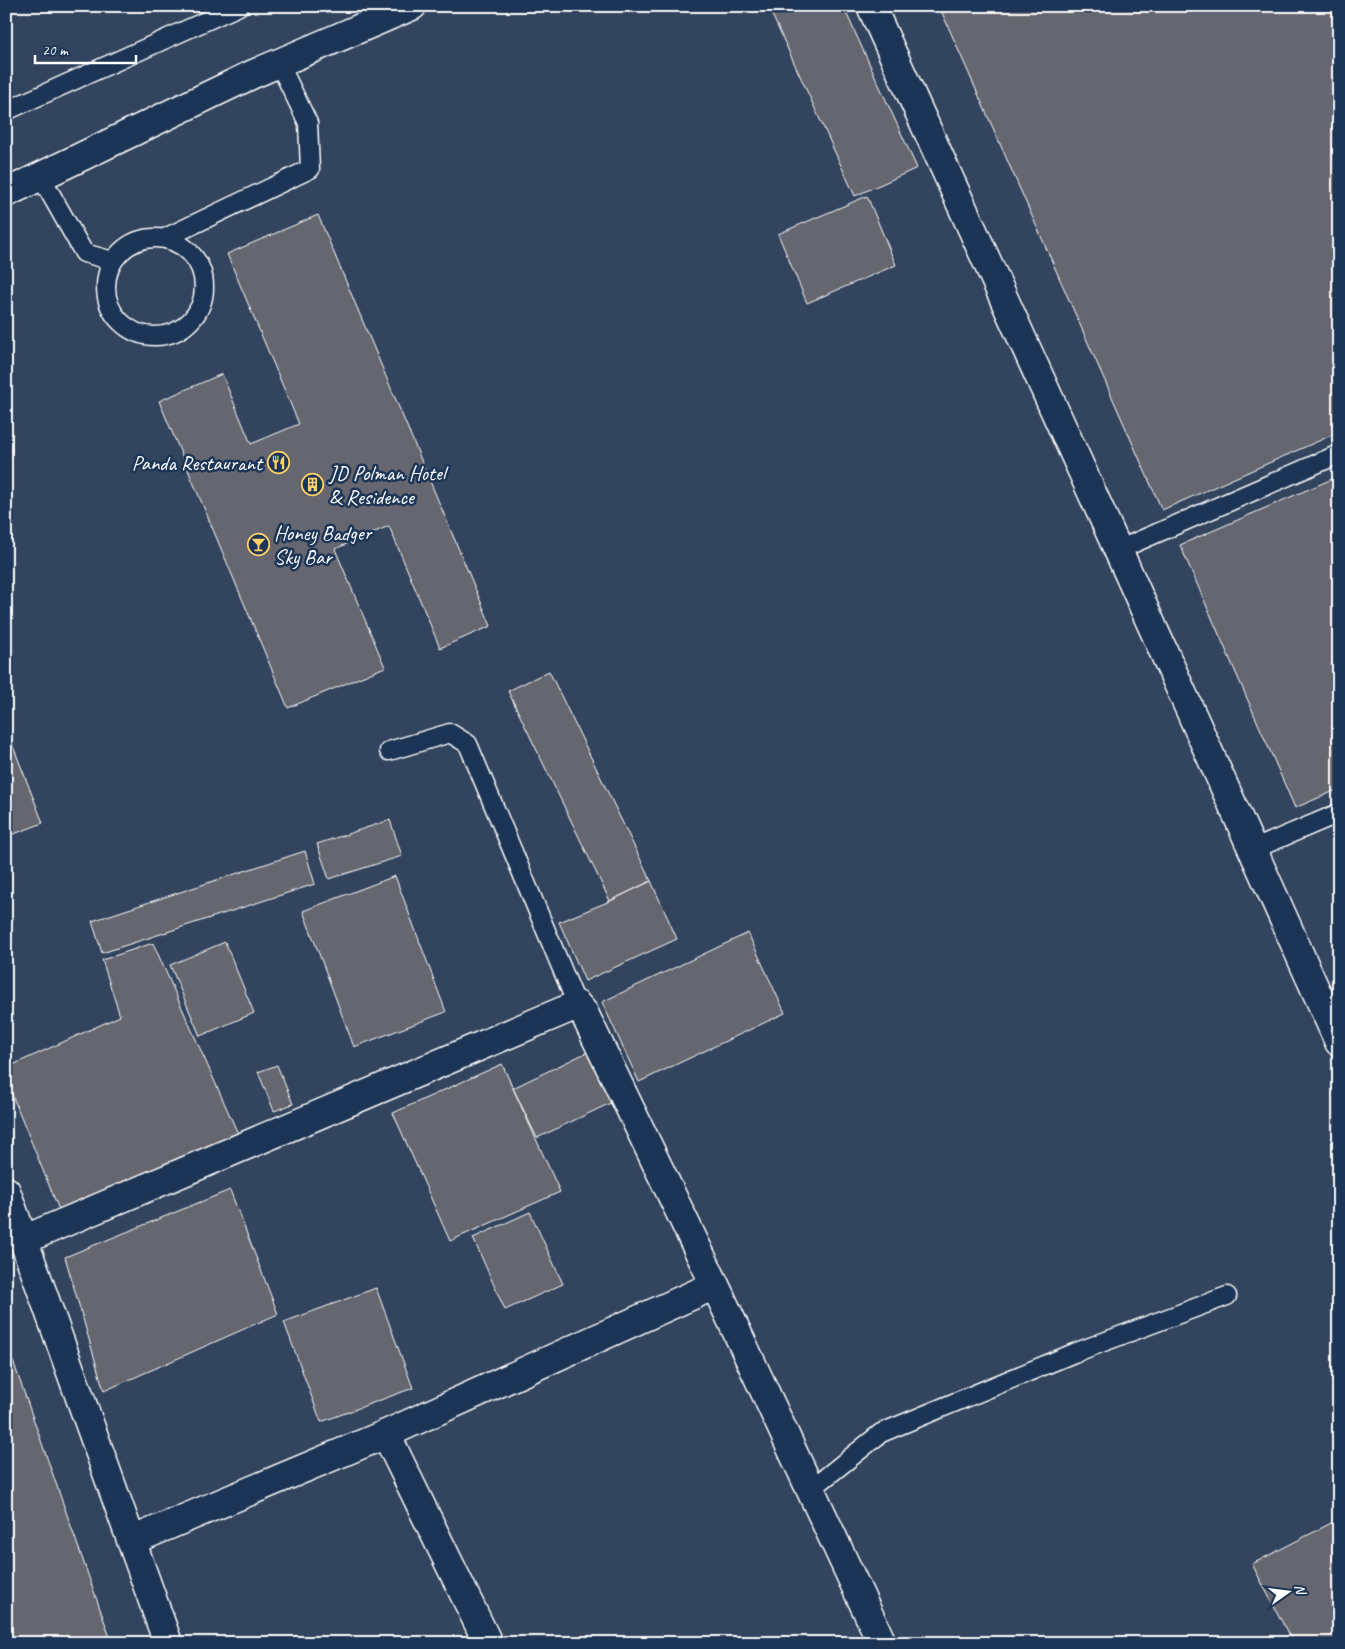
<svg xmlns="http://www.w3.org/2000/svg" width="1345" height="1649" viewBox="0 0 1345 1649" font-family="Caveat,sans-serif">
<rect width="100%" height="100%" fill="#33445e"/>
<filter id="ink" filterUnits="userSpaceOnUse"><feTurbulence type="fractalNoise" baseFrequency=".02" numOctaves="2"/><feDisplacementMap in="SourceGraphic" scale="10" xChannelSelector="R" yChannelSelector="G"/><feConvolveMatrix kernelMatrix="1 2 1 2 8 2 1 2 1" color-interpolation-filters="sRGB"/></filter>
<g filter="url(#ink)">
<!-- building -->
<path fill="#65666f" stroke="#fff" d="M 768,6 L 843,6 L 917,168 L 855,196 Z
M 939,6 L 1339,6 L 1339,432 L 1162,510 Z
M 867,196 L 896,265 L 807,303 L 778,234 Z
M 318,215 L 491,626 L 440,648 L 389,526 L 335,549 L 385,667 L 288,708 L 159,401 L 222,374 L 251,444 L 299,424 L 227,254 Z
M 1339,476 L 1339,789 L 1295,808 L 1180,545 Z
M 549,671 L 651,881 L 610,901 L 508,691 Z
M 6,728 L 43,823 L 6,837 Z
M 390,820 L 402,856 L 329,879 L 317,844 Z
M 305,851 L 315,884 L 102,953 L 92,921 Z
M 395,876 L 446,1012 L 354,1047 L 303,911 Z
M 651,881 L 677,939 L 585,981 L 559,922 L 610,901 Z
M 748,933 L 785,1013 L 639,1082 L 602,1002 Z
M 225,942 L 254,1013 L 200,1036 L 170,965 Z
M 153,943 L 239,1136 L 60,1212 L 6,1080 L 6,1068 L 120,1016 L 102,960 Z
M 598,1047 L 621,1098 L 537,1138 L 513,1088 Z
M 502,1064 L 560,1192 L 450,1241 L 393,1113 Z
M 277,1065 L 293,1104 L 274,1111 L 258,1072 Z
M 230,1190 L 278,1314 L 104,1391 L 65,1257 Z
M 530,1212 L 563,1284 L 505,1310 L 473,1238 Z
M 376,1288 L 413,1388 L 321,1422 L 284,1322 Z
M 13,1361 L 112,1643 L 6,1643 L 6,1363 Z
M 1339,1519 L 1339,1643 L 1293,1643 L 1252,1564 Z"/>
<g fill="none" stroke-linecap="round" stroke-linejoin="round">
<defs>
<path id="lane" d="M 6,111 L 239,6
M 41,177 L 84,253 L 113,261
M 165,238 L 310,169 L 308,123 L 279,63
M106 287a49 49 0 1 1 98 0a49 49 0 1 1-98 0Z
M 1118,550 L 1339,454
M 389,751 L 450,733 L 468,744 L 577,1005
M 1252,850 L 1339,813
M 810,1490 L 881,1433 L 1074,1353 L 1227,1296"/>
<path id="street" d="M 6,193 L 251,75 L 412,6
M 6,1191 L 168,1643
M 23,1240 L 577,1005 L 584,1013 L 715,1285 L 882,1643
M 386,1434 L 488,1643
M 131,1541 L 386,1434 L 715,1285"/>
<path id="secondary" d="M 871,6 L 1118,550 L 1339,1042"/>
</defs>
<!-- lane casing -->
<use href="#lane" stroke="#fff" stroke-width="21"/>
<!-- street casing -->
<use href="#street" stroke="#fff" stroke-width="31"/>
<!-- secondary casing -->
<use href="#secondary" stroke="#fff" stroke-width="31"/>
<!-- lane -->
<use href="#lane" stroke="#1d3557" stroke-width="18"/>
<!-- street -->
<use href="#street" stroke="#1d3557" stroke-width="28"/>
<!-- secondary -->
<use href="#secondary" stroke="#1d3557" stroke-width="28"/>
</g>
</g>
<!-- icons -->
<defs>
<symbol id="restaurant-ring" viewBox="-11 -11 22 22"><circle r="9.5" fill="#1d3557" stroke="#ffd166" stroke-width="1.5"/><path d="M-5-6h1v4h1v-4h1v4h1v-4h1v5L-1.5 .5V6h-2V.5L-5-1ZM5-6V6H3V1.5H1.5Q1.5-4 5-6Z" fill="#ffd166"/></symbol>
<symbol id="building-ring" viewBox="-11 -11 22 22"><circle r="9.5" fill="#1d3557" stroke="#ffd166" stroke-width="1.5"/><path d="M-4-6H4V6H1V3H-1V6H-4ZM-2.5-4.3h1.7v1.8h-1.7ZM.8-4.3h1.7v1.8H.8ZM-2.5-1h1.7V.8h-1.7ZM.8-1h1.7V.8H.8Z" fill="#ffd166"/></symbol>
<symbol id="bar-ring" viewBox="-11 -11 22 22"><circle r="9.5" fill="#1d3557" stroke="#ffd166" stroke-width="1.5"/><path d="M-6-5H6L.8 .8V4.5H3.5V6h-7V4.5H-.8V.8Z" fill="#ffd166"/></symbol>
</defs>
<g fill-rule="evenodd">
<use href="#restaurant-ring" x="266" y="450" width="25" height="25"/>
<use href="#building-ring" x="300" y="472" width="25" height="25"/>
<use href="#bar-ring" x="246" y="532" width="25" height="25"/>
</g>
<g text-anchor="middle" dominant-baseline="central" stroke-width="5" stroke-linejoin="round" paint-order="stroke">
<!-- poi labels -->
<g font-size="21" fill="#fff" stroke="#1d3557" text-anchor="start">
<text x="262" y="463" text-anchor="end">Panda Restaurant</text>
<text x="329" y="473">JD Polman Hotel<tspan x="329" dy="24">&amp; Residence</tspan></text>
<text x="274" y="533">Honey Badger<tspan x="274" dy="24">Sky Bar</tspan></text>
</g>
</g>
<!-- margin -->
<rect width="1345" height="1649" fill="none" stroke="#1d3557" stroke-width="25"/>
<rect x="12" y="12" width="1320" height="1624" fill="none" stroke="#fff" stroke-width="2" filter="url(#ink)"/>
<!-- north arrow -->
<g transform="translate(1288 1592) rotate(76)" stroke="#1d3557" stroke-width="4" paint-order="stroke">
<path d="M0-4L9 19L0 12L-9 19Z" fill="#ffffff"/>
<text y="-8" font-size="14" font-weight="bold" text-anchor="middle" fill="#ffffff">N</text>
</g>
<!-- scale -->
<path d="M35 55v8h101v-8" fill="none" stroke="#ffffff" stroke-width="2.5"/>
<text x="42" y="55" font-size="15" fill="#ffffff" stroke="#1d3557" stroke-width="4" paint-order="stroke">20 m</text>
</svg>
